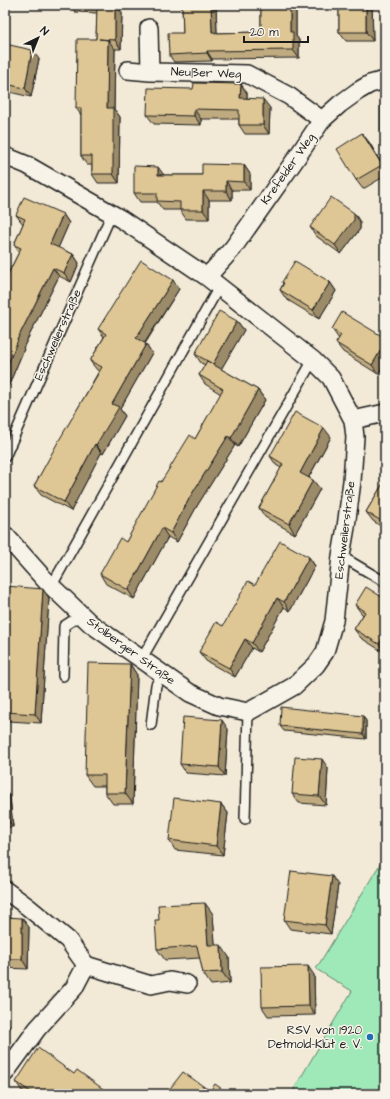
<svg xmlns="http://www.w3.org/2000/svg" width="390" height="1099" viewBox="0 0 390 1099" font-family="'Architects Daughter',sans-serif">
<rect width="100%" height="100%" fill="#f2ead7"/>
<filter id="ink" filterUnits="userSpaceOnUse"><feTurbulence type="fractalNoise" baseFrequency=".025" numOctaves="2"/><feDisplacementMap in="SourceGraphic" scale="8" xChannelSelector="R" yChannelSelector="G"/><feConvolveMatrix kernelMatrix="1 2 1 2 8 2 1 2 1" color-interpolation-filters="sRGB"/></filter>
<g filter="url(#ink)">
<!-- green -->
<path fill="#9fe9b8" stroke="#5e826a" d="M 385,856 L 385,1094 L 291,1094 L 352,991 L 316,969 Z"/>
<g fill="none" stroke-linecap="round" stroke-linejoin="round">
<defs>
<path id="service" d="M 5,457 L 112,213
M 341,556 L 385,582
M 51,587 L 219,287
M 141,660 L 313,360
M 63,676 L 64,626 L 81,615
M 151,725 L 156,685 L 162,674
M 245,819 L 248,712"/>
<path id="minor" d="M 149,28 L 150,72
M 128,70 L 150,72 L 247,74 L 289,96 L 322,120
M 5,156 L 27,165 L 121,219 L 207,277 L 313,360 L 331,378 L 353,420 L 355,437 L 352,481 L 346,527 L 341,556 L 334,621 L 325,652 L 316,665 L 294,686 L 248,712 L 219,706 L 190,693 L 91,624 L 46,581 L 5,535
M 207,277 L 233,248 L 295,160 L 322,120 L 340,104 L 358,91 L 370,84 L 385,80
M 353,420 L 385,413
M 5,890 L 28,907 L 68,940 L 86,965
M 5,1073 L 37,1029 L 74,988 L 86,965 L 151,985 L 170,981 L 187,984"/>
</defs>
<!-- service casing -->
<use href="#service" stroke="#1c1c1c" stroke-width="12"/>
<!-- minor casing -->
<use href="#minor" stroke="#1c1c1c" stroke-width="20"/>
<!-- service -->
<use href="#service" stroke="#f7f3e8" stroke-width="9"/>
<!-- minor -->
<use href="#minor" stroke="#f7f3e8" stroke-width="17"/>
</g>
<!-- wall -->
<path fill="#c0ab80" stroke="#1c1c1c" d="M 70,5 L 116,5 L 122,13 L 121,49 L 115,49 L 114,109 L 120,117 L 119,183 L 98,183 L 92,174 L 92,165 L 87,165 L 81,156 L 81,115 L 76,108 L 96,39 L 97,13 L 75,12 Z
M 182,5 L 216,5 L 217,33 L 261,32 L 261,5 L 296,5 L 296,36 L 299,40 L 299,58 L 212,59 L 212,61 L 174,62 L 169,55 L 183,33 Z
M 339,5 L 372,5 L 373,41 L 346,41 L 339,32 Z
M 5,44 L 39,59 L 31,97 L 5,91 Z
M 241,84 L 247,93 L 247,98 L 270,108 L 269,134 L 245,134 L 239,125 L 239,119 L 201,119 L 201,125 L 154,124 L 147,115 L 193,89 Z
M 385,98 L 385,137 L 381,131 Z
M 369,142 L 385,169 L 385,176 L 363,189 L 356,180 Z
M 244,165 L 250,174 L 250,190 L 232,190 L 232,200 L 209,200 L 209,219 L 186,219 L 180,210 L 163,210 L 157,202 L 140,202 L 134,193 L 164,175 L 202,175 Z
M 354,213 L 360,222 L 360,229 L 341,254 L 316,236 L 310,227 Z
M 63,214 L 69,223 L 58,248 L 73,254 L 79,263 L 71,282 L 59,276 L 23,348 L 24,349 L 5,394 L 5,280 L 19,252 L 14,245 L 23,224 L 16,215 Z
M 282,282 L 330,282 L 336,291 L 319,319 L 286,299 L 280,290 L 283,284 Z
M 179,289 L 145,344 L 146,344 L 152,353 L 120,409 L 125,416 L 103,454 L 101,453 L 71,511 L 41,495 L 34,486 L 99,371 L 97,370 L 90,361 L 104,337 L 98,329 Z
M 237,321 L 244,330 L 221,369 L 258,390 L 265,400 L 238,447 L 235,445 L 197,506 L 177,542 L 168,537 L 134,599 L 106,584 L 100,574 L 126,542 L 161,482 L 195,439 L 221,394 L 205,384 L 199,375 L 205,365 L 201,363 L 195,354 Z
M 332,329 L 385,338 L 385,363 L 378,374 L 343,352 L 336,343 L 339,339 Z
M 331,437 L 309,477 L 320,489 L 295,534 L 265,517 L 259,508 L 281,468 L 276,465 L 270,456 Z
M 385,480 L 385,529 L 373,521 L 366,512 Z
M 309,557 L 315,566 L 290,611 L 284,607 L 259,652 L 252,648 L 235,677 L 206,661 L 199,652 L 223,626 L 255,585 Z
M 5,586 L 49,598 L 41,723 L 8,721 L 5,717 Z
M 385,599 L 385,653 L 361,638 L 354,629 L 363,615 L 362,614 L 355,605 Z
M 130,664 L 137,675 L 133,804 L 113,804 L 105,793 L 105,786 L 93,786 L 85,775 Z
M 363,716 L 366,721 L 366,739 L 284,731 L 280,726 Z
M 228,729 L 225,776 L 186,773 L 180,764 Z
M 385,729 L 385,742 L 381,736 Z
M 328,768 L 326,805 L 299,803 L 292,794 Z
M 5,790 L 10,797 L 13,827 L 5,827 Z
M 221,804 L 228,813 L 223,855 L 175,850 L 169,840 Z
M 338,885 L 331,934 L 290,929 L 284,920 Z
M 213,914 L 215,945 L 229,957 L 230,983 L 211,985 L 203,973 L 200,958 L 165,960 L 157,949 Z
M 5,917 L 29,927 L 28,969 L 5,968 Z
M 314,975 L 315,1015 L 268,1016 L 262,1007 Z
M 74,1074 L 110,1094 L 27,1094 L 22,1091 L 16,1082 Z"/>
<!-- shaded-wall -->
<path fill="#9c8b68" stroke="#1c1c1c" d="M 115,5 L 116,5 L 122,13 L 121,49 L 115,40 Z
M 211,5 L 216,5 L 217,34 L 212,32 Z
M 290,5 L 296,5 L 296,36 L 299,40 L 299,58 L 293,50 L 290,32 Z
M 366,5 L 372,5 L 373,41 L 366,32 Z
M 108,40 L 115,49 L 114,109 L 120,117 L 119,183 L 113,174 L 107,108 Z
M 32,50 L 39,59 L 31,97 L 25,88 Z
M 207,51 L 212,59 L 212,61 L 207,53 Z
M 241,84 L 247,93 L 247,107 L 240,98 Z
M 263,99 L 270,108 L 269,134 L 263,125 Z
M 194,109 L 201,119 L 201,125 L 194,116 Z
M 362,133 L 369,142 L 385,170 L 382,165 Z
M 244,165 L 250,174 L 250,190 L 244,182 Z
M 158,167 L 164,175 L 158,175 Z
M 226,181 L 232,190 L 232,200 L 226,191 Z
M 203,191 L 209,200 L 209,219 L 203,210 Z
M 354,213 L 360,222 L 360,229 L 341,254 L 335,245 Z
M 63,214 L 69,223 L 56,253 L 50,244 Z
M 73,254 L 79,263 L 71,282 L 64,273 Z
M 53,268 L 59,276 L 23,348 L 24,349 L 5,394 L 5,371 L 17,340 Z
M 173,280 L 179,289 L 142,347 L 136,338 Z
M 330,282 L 336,291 L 319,319 L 313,310 Z
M 237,321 L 244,330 L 219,373 L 213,364 Z
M 385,343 L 385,363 L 378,374 L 372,365 Z
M 146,344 L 152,353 L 120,409 L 125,416 L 103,454 L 96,445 L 112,404 Z
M 258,390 L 265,400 L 238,447 L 231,438 Z
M 324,428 L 331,437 L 306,482 L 300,473 Z
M 228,436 L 235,445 L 197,506 L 177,542 L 171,533 L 190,497 Z
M 95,444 L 101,453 L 71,511 L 64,502 Z
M 313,480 L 320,489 L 295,534 L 289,524 Z
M 162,528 L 168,537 L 134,599 L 128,590 Z
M 309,557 L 315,566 L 290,611 L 284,602 Z
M 43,589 L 49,598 L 41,723 L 35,714 Z
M 277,598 L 284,607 L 259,652 L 252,643 Z
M 385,635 L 385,653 L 379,644 Z
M 245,639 L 252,648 L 235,677 L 229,668 Z
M 130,664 L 137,675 L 133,804 L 125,793 Z
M 363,716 L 366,721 L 366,739 L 363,734 Z
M 222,720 L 228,729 L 225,776 L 219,767 Z
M 322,759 L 328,768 L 326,805 L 319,796 Z
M 5,790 L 10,797 L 13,827 L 6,818 L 5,804 Z
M 221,804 L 228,813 L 223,855 L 216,846 Z
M 332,876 L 338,885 L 331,934 L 325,925 Z
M 205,903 L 213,914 L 216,957 L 208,945 Z
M 22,918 L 29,927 L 28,969 L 22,959 Z
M 221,945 L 229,957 L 230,983 L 222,972 Z
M 308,966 L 314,975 L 315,1015 L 309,1006 Z
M 5,1020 L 10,1028 L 5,1035 Z"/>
<!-- building -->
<path fill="#dfc795" stroke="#1c1c1c" d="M 97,5 L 115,5 L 115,40 L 99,39 L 108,40 L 107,108 L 113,108 L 113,174 L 92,174 L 92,156 L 81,156 L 81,108 L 76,108 L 77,39 L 96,39 Z
M 182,5 L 211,5 L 212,32 L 215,32 L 215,33 L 261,32 L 261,5 L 290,5 L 290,32 L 293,32 L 293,50 L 207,51 L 207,53 L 169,55 L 168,33 L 183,33 Z
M 339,5 L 366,5 L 366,32 L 339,32 Z
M 5,44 L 32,50 L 25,88 L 5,84 Z
M 194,83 L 241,84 L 240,98 L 263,99 L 263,125 L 239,125 L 239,110 L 194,109 L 194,116 L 147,115 L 148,88 L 193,89 Z
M 381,98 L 385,98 L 385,131 L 381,131 Z
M 362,133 L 382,165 L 356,180 L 337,149 Z
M 202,164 L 244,165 L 244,182 L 226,181 L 226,191 L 203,191 L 203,210 L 180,210 L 180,202 L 157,201 L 157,193 L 134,193 L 134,166 L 158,167 L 158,175 L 202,175 Z
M 24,197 L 63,214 L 50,244 L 73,254 L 64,273 L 53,268 L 17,340 L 18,340 L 5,371 L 5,280 L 21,248 L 14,245 L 25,219 L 16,215 Z
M 331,197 L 354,213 L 354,220 L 335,245 L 310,227 Z
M 141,260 L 173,280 L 136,338 L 146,344 L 112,404 L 119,407 L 96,445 L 95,444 L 64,502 L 34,486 L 58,442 L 102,367 L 90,361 L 106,334 L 98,329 Z
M 295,261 L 330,282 L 313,310 L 280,290 L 284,283 L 282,282 Z
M 219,311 L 237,321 L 213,364 L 195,354 Z
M 342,312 L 385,338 L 385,343 L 372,365 L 336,343 L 341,335 L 332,329 Z
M 207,361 L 258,390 L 231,438 L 228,436 L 190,497 L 171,533 L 162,528 L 128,590 L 100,574 L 120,538 L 126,542 L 159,481 L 161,482 L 190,435 L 195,439 L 223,389 L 199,375 Z
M 295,412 L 324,428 L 300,473 L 313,480 L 289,524 L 259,508 L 283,464 L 270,456 Z
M 385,480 L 385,523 L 366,512 Z
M 280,541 L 309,557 L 284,602 L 277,598 L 252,643 L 245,639 L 229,668 L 199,652 L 216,622 L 223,626 L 248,581 L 255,585 Z
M 5,586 L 43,589 L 35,714 L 5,712 Z
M 366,587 L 385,599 L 385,635 L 379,644 L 354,629 L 365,612 L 355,605 Z
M 88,663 L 130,664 L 125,793 L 105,793 L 105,775 L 85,775 Z
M 281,707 L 363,716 L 363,734 L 280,726 Z
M 183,717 L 222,720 L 219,767 L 180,764 Z
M 385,729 L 385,739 L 381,736 Z
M 295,757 L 322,759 L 319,796 L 292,794 Z
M 174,798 L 221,804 L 216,846 L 169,840 Z
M 5,804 L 6,818 L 5,818 Z
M 291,871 L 332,876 L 325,925 L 284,920 Z
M 205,903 L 208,945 L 221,945 L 222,972 L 203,973 L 197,946 L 157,949 L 155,920 L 159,920 L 158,905 Z
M 5,917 L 22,918 L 22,959 L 5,959 Z
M 308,966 L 309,1006 L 262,1007 L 261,967 Z
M 38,1048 L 74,1074 L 77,1070 L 110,1094 L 34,1094 L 16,1082 Z
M 183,1072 L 210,1091 L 215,1084 L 229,1094 L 173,1094 L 168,1091 Z
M 115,1089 L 122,1094 L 112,1094 Z"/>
</g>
<!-- markers -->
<circle fill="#1f6fb2" stroke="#f7f3e8" stroke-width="1.5" cx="370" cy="1037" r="4"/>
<g text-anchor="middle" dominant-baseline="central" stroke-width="3" stroke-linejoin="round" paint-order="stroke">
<!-- street labels -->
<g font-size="12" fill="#1c1c1c" stroke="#f7f3e8">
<text transform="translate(206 73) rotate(2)">Neußer Weg</text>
<text transform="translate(288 169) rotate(-55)">Krefelder Weg</text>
<text transform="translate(58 335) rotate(-66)">Eschweilerstraße</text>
<text transform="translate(345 530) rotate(-83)">Eschweilerstraße</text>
<text transform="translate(131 651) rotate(36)">Stolberger Straße</text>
</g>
<!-- poi labels -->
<g font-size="12" fill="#1c1c1c" stroke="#f7f3e8" text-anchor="end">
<text x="362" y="1030">RSV von 1920<tspan x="362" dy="14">Detmold-Klüt e. V.</tspan></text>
</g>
</g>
<!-- margin -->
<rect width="390" height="1099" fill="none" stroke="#f7f3e8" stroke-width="20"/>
<rect x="10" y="10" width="370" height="1079" fill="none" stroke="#1c1c1c" stroke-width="1.5" filter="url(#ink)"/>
<!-- north arrow -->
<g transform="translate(38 38) rotate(43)" stroke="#f7f3e8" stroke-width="3" paint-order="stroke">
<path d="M0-3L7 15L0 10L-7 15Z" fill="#1c1c1c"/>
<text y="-6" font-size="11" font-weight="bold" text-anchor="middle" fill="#1c1c1c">N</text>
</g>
<!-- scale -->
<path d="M244 36v6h64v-6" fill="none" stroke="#1c1c1c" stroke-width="2"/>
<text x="250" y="36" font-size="12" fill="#1c1c1c" stroke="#f7f3e8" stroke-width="3" paint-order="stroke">20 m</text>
</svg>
